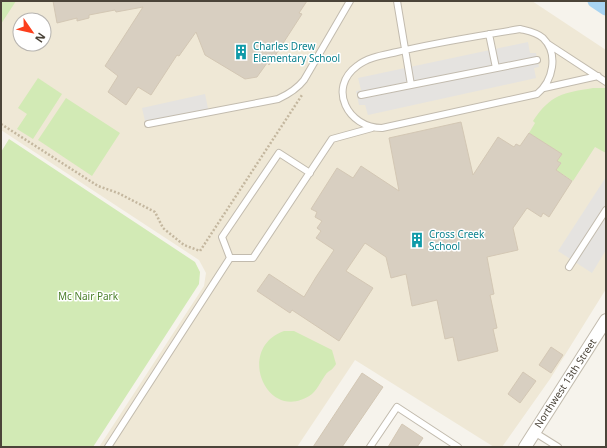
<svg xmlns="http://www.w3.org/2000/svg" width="607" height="448" viewBox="0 0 607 448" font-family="'Noto Sans',sans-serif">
<rect width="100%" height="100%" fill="#f6f3ec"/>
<!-- education -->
<path fill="#efe8d6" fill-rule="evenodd" d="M 1,1 L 532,1 L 606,50 L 606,289 L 550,379 L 502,447 L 494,447 L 355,360 L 297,447 L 99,447 L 204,286 L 206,273 L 199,260 L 1,130 ZM 20,20 L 44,20 L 44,44 L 20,44 Z"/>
<!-- green -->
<path fill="#d2eab5" d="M 1,1 L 16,1 L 1,24 Z
M 38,78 L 62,94 L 33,139 L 17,129 L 27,114 L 18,108 Z
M 593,88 L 606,88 L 606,153 L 595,147 L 573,181 L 556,170 L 561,163 L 557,161 L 562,154 L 529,133 L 535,123 L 533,121 C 551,94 563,93 593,88 Z
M 66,98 L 120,133 L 92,176 L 38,140 Z
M 9,139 L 195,262 L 200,272 L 199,284 L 93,447 L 1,447 L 1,152 Z
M 284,331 L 294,331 L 332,350 L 336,364 C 333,369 331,370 328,372 C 324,375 318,389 312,394 C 268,426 234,349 284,331 Z"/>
<!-- parking -->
<path fill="#e5e3e0" d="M 528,42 L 530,53 L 536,53 L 539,67 L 534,68 L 536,78 L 368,115 L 365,105 L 359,105 L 356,91 L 361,90 L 358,78 Z
M 205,94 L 209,113 L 146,125 L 142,108 Z
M 606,177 L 606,250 L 592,273 L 558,251 Z"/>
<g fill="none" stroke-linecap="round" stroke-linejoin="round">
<!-- canal -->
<path stroke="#a9d4f2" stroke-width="13" d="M 594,1 L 606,9"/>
</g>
<!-- building -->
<path fill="#d8cfc1" stroke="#d3c7b4" d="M 53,1 L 307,1 L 299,13 L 302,14 L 269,65 L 267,63 L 257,77 L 245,79 L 205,55 L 196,32 L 179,56 L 177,55 L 151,95 L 138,87 L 126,105 L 108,92 L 118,76 L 105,66 L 143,7 L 116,12 L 115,10 L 89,15 L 89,18 L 77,21 L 77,18 L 57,23 Z
M 461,122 L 473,175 L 498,137 L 514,147 L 516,144 L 520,146 L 529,133 L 562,154 L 557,161 L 561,163 L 556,170 L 572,181 L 549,217 L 543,213 L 541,217 L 527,208 L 513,228 L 518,250 L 487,257 L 494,294 L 490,295 L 497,328 L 493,329 L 498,351 L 458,361 L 453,337 L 445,339 L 437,300 L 412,306 L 406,274 L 391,278 L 386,257 L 365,243 L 346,271 L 373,288 L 339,341 L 292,310 L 290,313 L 257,291 L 269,274 L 304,297 L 316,277 L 334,250 L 316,238 L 321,231 L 317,228 L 322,221 L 315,217 L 317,212 L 311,209 L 337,168 L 353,178 L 361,166 L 399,191 L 389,138 Z
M 551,347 L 563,355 L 551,373 L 539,365 Z
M 523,372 L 536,381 L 520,403 L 508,394 Z
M 362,373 L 383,387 L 342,447 L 313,447 Z
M 402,424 L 423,438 L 417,447 L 388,447 Z"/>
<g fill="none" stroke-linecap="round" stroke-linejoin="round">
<defs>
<path id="service" d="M 397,1 L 411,85 L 537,60
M 520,29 C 528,31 536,32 543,38 C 559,54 553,81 537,94 L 382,128 C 348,128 327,88 357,66 C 368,57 384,55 397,52 C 438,42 479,36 520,29 Z
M 489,34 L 496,68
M 548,44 L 606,82
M 544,88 L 598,76
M 361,95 L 411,85
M 148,124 L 278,99 C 289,94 297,89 304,80 L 350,1
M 310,173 L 279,153 L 222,237 L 230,258 L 253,258 L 332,139 L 372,128
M 569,267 L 606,210
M 534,432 L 558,447
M 108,447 L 230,258
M 370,447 L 397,407 L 458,447"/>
<path id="minor" d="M 525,447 L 606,320"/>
</defs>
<!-- service casing -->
<use href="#service" stroke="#c2bbae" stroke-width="8"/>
<!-- minor casing -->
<use href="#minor" stroke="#c2bbae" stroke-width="14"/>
<!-- path -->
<path stroke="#c4b79f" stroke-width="2.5" stroke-dasharray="2 2" stroke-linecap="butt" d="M 1,124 L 98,186 L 118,193 L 155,212 L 163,228 L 184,245 L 200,251 L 302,95"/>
<!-- service -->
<use href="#service" stroke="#fff" stroke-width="6"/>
<!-- minor -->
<use href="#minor" stroke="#fff" stroke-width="12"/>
</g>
<!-- icons -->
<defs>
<symbol id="building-bare" viewBox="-9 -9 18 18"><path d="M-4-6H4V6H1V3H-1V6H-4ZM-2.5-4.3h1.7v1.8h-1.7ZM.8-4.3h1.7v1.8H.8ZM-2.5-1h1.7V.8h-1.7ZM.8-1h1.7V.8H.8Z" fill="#0f9aa8" stroke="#fff" stroke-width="2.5" paint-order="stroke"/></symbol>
</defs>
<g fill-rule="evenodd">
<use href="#building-bare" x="230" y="41" width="22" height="22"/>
<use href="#building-bare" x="406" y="229" width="22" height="22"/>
</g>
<g text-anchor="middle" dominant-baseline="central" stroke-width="3" stroke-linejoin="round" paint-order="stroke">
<!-- culture labels -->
<g font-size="10" fill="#0d838f" stroke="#fff" text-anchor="start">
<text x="253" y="46">Charles Drew<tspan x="253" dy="12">Elementary School</tspan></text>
<text x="429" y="234">Cross Creek<tspan x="429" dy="12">School</tspan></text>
</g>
<!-- park labels -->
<g font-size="10" fill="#4a7f2a" stroke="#fff">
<text x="88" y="296">Mc Nair Park</text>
</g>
<!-- street labels -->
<g font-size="10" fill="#4b4439" stroke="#fff">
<text transform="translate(565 383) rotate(-57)">Northwest 13th Street</text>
</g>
</g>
<!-- border -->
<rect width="607" height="448" fill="none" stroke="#4b4439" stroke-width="4"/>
<!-- north arrow -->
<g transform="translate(32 32) rotate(124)"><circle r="19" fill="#ffffff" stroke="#b7b4b0"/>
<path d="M0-3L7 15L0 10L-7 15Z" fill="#fc3f1d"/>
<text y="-6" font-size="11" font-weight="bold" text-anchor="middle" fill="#4b4439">N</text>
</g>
</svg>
